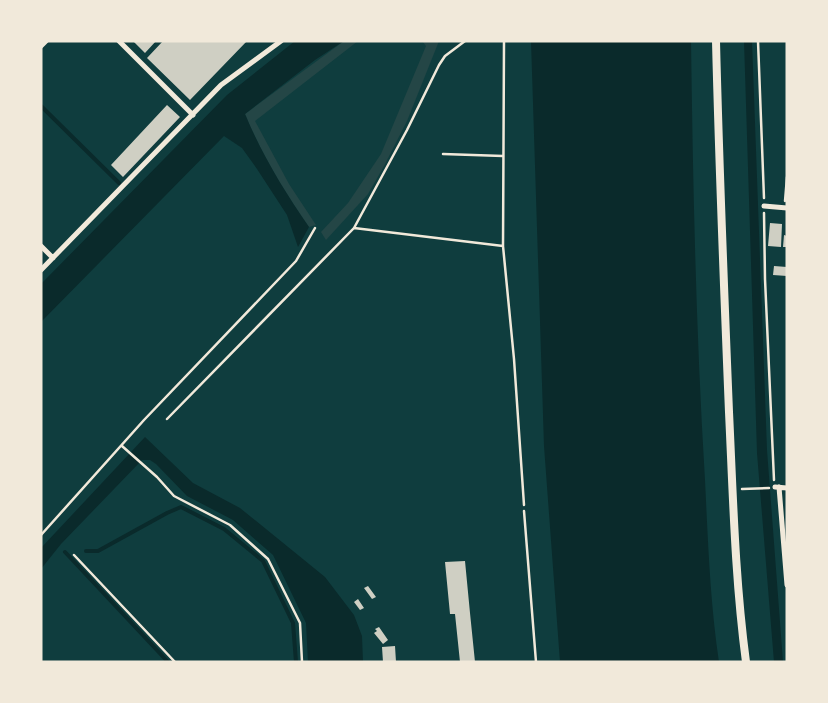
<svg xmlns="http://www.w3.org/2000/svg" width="828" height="703" viewBox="0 0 828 703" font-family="'Nunito Sans',sans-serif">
<rect width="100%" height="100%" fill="#0f3d3e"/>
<!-- green -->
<path fill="#244646" d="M 344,41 L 358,41 L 255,121 L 289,184 L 316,225 L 309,227 C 284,191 262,155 245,114 Z
M 422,41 L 439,41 L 407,121 L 384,166 L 368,194 L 326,240 L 321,232 L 348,203 L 381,154 L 426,46 Z"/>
<!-- water -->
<path fill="#0a2a2b" d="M 295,41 L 344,41 L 315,60 L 245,114 C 262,155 284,191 309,227 L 298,247 L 287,215 L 257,169 L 242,148 L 224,136 L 41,322 L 41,284 L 227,95 Z
M 531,41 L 691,41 C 693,188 696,334 705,480 C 708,541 710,602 719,662 L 560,662 L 544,446 Z
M 744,41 L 752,41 L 767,450 L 783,662 L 774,662 L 757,453 Z
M 145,437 L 193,483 L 240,508 L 325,577 L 354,615 L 362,636 L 363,662 L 308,662 L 306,623 L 273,555 L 233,520 L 187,496 L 156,464 L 150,460 L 142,460 L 61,544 L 41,569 L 41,548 Z"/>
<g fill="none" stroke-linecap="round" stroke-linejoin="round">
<!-- stream -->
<path stroke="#0a2a2b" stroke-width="4" d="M 41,106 L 119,183
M 86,551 L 98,551 L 167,513 L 181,507 L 224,529 L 263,561 L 293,623 L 296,662
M 65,552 L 168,662"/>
</g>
<!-- building -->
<path fill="#cfcfc3" d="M 133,41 L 156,41 L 145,53 Z
M 163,41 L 247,41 L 190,100 L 147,58 Z
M 167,105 L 180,117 L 123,177 L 111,165 Z
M 770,223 L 782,224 L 781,247 L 768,246 Z
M 784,235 L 787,236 L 787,247 L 783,247 Z
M 774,266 L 787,267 L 787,276 L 773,275 Z
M 465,561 L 470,613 L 475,662 L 460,662 L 455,614 L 450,614 L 445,562 Z
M 368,586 L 376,597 L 372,599 L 364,588 Z
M 358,599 L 364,608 L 360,610 L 354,602 Z
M 379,627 L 388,640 L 383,644 L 374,633 L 377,631 L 375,629 Z
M 395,646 L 396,662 L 383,662 L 382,647 Z"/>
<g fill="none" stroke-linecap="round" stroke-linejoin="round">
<!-- path -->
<path stroke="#f1e9da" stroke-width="2.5" d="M 758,41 L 764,198
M 785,201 L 787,177
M 764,213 L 765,279 L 774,480
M 122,446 L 157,477 L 174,496 L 230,525 L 268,559 L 300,623 L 302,662
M 742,489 L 769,488
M 524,511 L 536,662
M 41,535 L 144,420 L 296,261 L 315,228
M 74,555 L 175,662"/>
<!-- service -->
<path stroke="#f1e9da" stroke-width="2.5" d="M 504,41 L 503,246 L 514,359 L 524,505
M 443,154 L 503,156
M 354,228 L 503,246
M 167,419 L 354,228 L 407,130 L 439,65 L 445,56 L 465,41"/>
<!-- minor -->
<path stroke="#f1e9da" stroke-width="5" d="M 119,41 L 193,115
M 41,46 L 46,41
M 764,206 L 787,208
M 41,246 L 53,258
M 41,270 L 221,85 L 281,41
M 775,487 L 787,488
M 779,487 L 787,585"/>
<!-- secondary -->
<path stroke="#f1e9da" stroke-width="8" d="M 716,41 C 719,165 724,289 729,412 C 733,496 735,579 746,662"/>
</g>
<!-- border -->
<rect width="828" height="703" fill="none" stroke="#f1e9da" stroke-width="85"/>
</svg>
